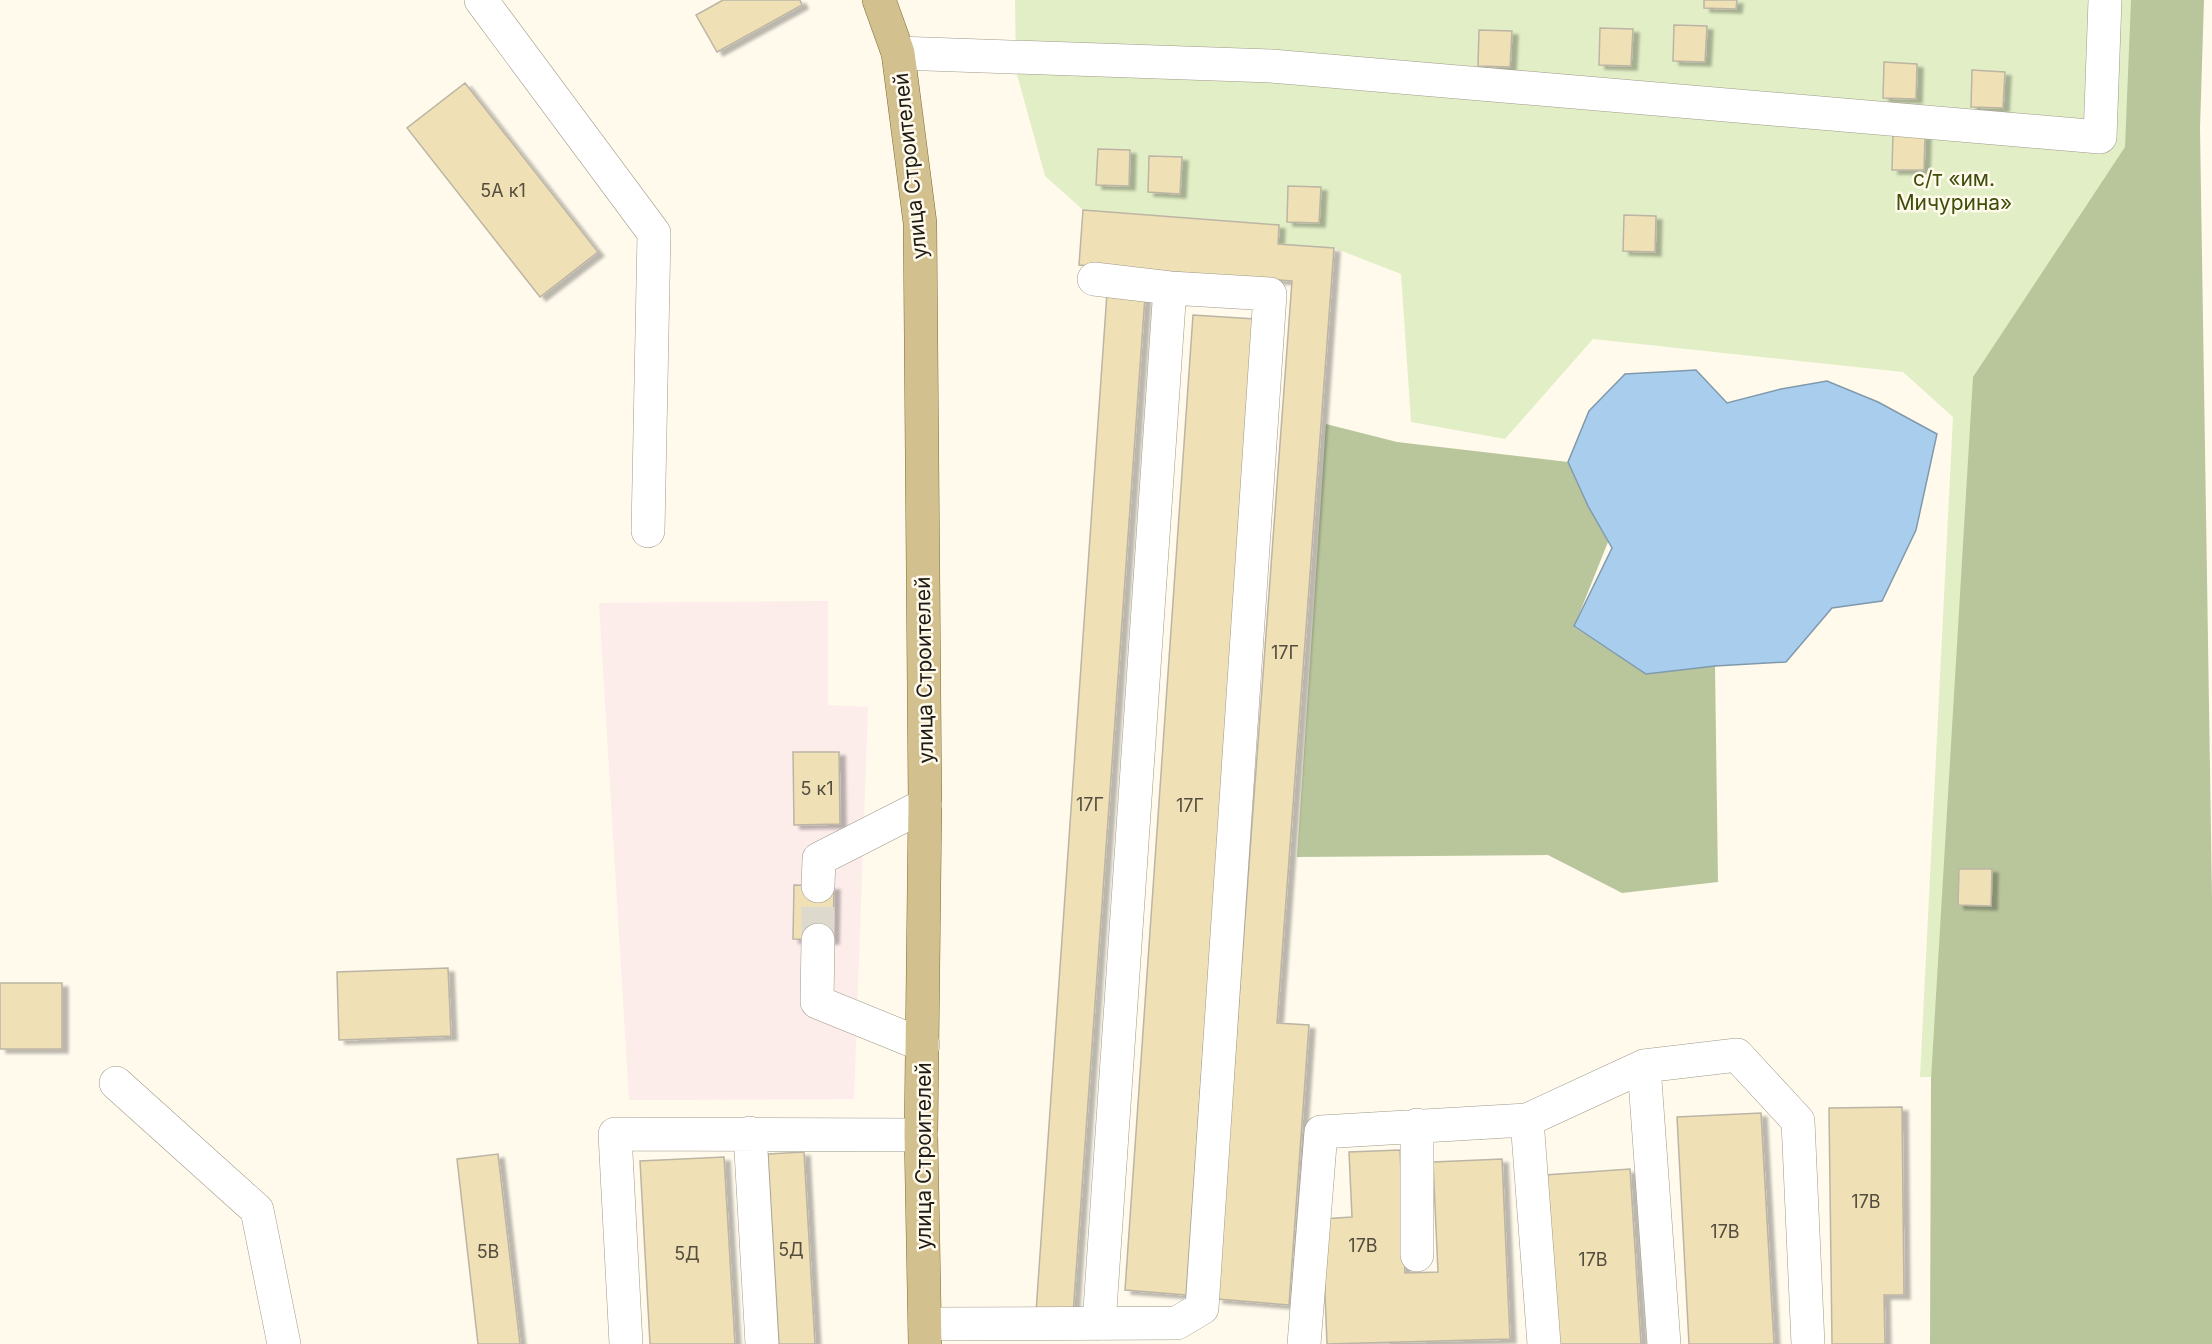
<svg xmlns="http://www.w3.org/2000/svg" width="2212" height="1344" viewBox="0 0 2212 1344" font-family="Inter,sans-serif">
<defs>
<filter id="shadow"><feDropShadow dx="6" dy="4" stdDeviation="1.5" flood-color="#0004"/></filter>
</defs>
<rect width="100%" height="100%" fill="#fffaec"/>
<!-- commercial -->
<path fill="#fcecea" d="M 828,601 L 828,705 L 868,707 L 854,1099 L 629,1100 L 599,603 Z"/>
<!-- green -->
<path fill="#e2efc6" d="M 1015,0 L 2159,0 L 2081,1076 L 1920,1077 L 1953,417 L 1903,372 L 1593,339 L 1505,439 L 1411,422 L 1401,274 L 1334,248 L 1278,244 L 1278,225 L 1083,210 L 1045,176 L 1016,71 Z"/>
<!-- forest -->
<path fill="#b9c69c" d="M 2131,0 L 2204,0 L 2200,128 L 2212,898 L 2212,1344 L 1930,1344 L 1931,1079 L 1973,377 L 2125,147 Z
M 1326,424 L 1397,442 L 1568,462 L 1588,506 L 1608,542 L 1574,627 L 1646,674 L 1715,666 L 1718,882 L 1622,893 L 1548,855 L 1297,857 Z"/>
<!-- water -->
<path fill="#a9ceed" stroke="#8099ac" stroke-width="1.5" d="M 1696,370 L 1727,403 L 1781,389 L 1827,381 L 1878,402 L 1937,434 L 1916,530 L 1882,601 L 1832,608 L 1786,662 L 1715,666 L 1646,674 L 1574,626 L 1612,548 L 1588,506 L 1568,462 L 1589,411 L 1625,374 Z"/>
<!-- building -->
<path fill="#f0e0b5" stroke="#bcb5a5" stroke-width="1.5" filter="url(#shadow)" d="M 723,0 L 800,0 L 802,5 L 717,52 L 696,15 Z
M 1704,0 L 1737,0 L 1736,9 L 1704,8 Z
M 1674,25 L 1707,26 L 1705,62 L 1673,61 Z
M 1600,28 L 1633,29 L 1631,66 L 1599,65 Z
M 1479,30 L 1512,31 L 1510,67 L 1478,66 Z
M 1884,62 L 1917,64 L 1916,99 L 1883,98 Z
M 1972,70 L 2005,72 L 2003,108 L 1971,107 Z
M 465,83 L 598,252 L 540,297 L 407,128 Z
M 1893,133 L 1925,135 L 1924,170 L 1892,170 Z
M 1098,149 L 1130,150 L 1129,186 L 1096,185 Z
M 1149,156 L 1182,157 L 1180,194 L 1148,192 Z
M 1288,186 L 1321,187 L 1319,223 L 1287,222 Z
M 1083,210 L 1279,225 L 1278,244 L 1334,248 L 1277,1023 L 1309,1025 L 1289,1305 L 1217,1299 L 1292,281 L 1079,265 Z
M 1624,215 L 1656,216 L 1655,252 L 1623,251 Z
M 1107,293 L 1145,296 L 1073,1315 L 1036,1312 Z
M 1193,315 L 1255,319 L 1186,1295 L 1125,1290 Z
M 793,752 L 839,752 L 840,824 L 794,825 Z
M 1959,869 L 1992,869 L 1991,906 L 1958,905 Z
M 794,885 L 834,886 L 833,940 L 793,939 Z
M 448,968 L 451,1036 L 339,1040 L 337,972 Z
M 0,983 L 62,983 L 62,1049 L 0,1049 Z
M 1902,1107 L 1904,1295 L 1884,1295 L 1885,1344 L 1832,1344 L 1829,1108 Z
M 1761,1113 L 1774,1344 L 1689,1344 L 1677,1117 Z
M 1400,1150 L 1405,1273 L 1438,1272 L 1433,1162 L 1502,1159 L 1510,1339 L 1327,1344 L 1322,1219 L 1352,1217 L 1349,1152 Z
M 804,1152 L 815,1344 L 779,1344 L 768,1154 Z
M 498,1154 L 520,1344 L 478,1344 L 457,1159 Z
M 724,1157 L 735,1344 L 650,1344 L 640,1161 Z
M 1630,1169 L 1641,1344 L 1555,1344 L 1545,1175 Z"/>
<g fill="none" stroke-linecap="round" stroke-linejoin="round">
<!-- minor-tunnel -->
<path stroke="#ddd9cc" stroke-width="33" stroke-dasharray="33 16" stroke-linecap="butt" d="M 818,940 L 818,886"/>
<defs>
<path id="minor" d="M 481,0 L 654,233 L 648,531
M 898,53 L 1271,66 L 2100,137 L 2105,0
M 818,886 L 819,859 L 925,805
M 818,940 L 817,1002 L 923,1045
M 1644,1066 L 1664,1344
M 116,1083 L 257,1210 L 284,1344
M 1527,1120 L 1544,1344
M 1417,1125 L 1417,1255
M 750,1133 L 762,1344
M 925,1324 L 1177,1323 L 1202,1308 L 1270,294 L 1170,288 L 1094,279
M 1099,1324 L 1170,288
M 626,1344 L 615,1134 L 921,1135
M 1304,1344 L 1321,1132 L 1527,1120 L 1644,1066 L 1737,1055 L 1798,1121 L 1808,1344"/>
<path id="major" d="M 879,0 L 898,53 L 920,223 L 925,805 L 921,1135 L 925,1344"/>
</defs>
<!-- minor casing -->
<use href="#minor" stroke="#9f9989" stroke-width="34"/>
<!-- major casing -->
<use href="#major" stroke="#806c33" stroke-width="34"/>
<!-- minor -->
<use href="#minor" stroke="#fff" stroke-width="33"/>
<!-- major -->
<use href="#major" stroke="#d2c18e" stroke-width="33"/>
</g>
<g text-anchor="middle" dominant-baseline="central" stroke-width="5" stroke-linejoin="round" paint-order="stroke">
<!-- number labels -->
<g font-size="18" fill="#534d3e">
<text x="503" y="190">5А к1</text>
<text x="1285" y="652">17Г</text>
<text x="817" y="788">5 к1</text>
<text x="1090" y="804">17Г</text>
<text x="1190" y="805">17Г</text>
<text x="1866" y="1201">17В</text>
<text x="1725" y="1231">17В</text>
<text x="1363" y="1245">17В</text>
<text x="791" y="1249">5Д</text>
<text x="488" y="1251">5В</text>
<text x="687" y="1253">5Д</text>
<text x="1593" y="1259">17В</text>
</g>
<!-- street labels -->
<g font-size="21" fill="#1f1c16" stroke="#fffaec">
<text transform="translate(910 166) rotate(-96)">улица Строителей</text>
<text transform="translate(924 670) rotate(-91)">улица Строителей</text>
<text transform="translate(923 1156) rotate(-90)">улица Строителей</text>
</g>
<!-- park labels -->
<g font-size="21" fill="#3e4d09" stroke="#fffaec">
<text x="1954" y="178">с/т «им.<tspan x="1954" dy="24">Мичурина»</tspan></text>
</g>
</g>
</svg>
